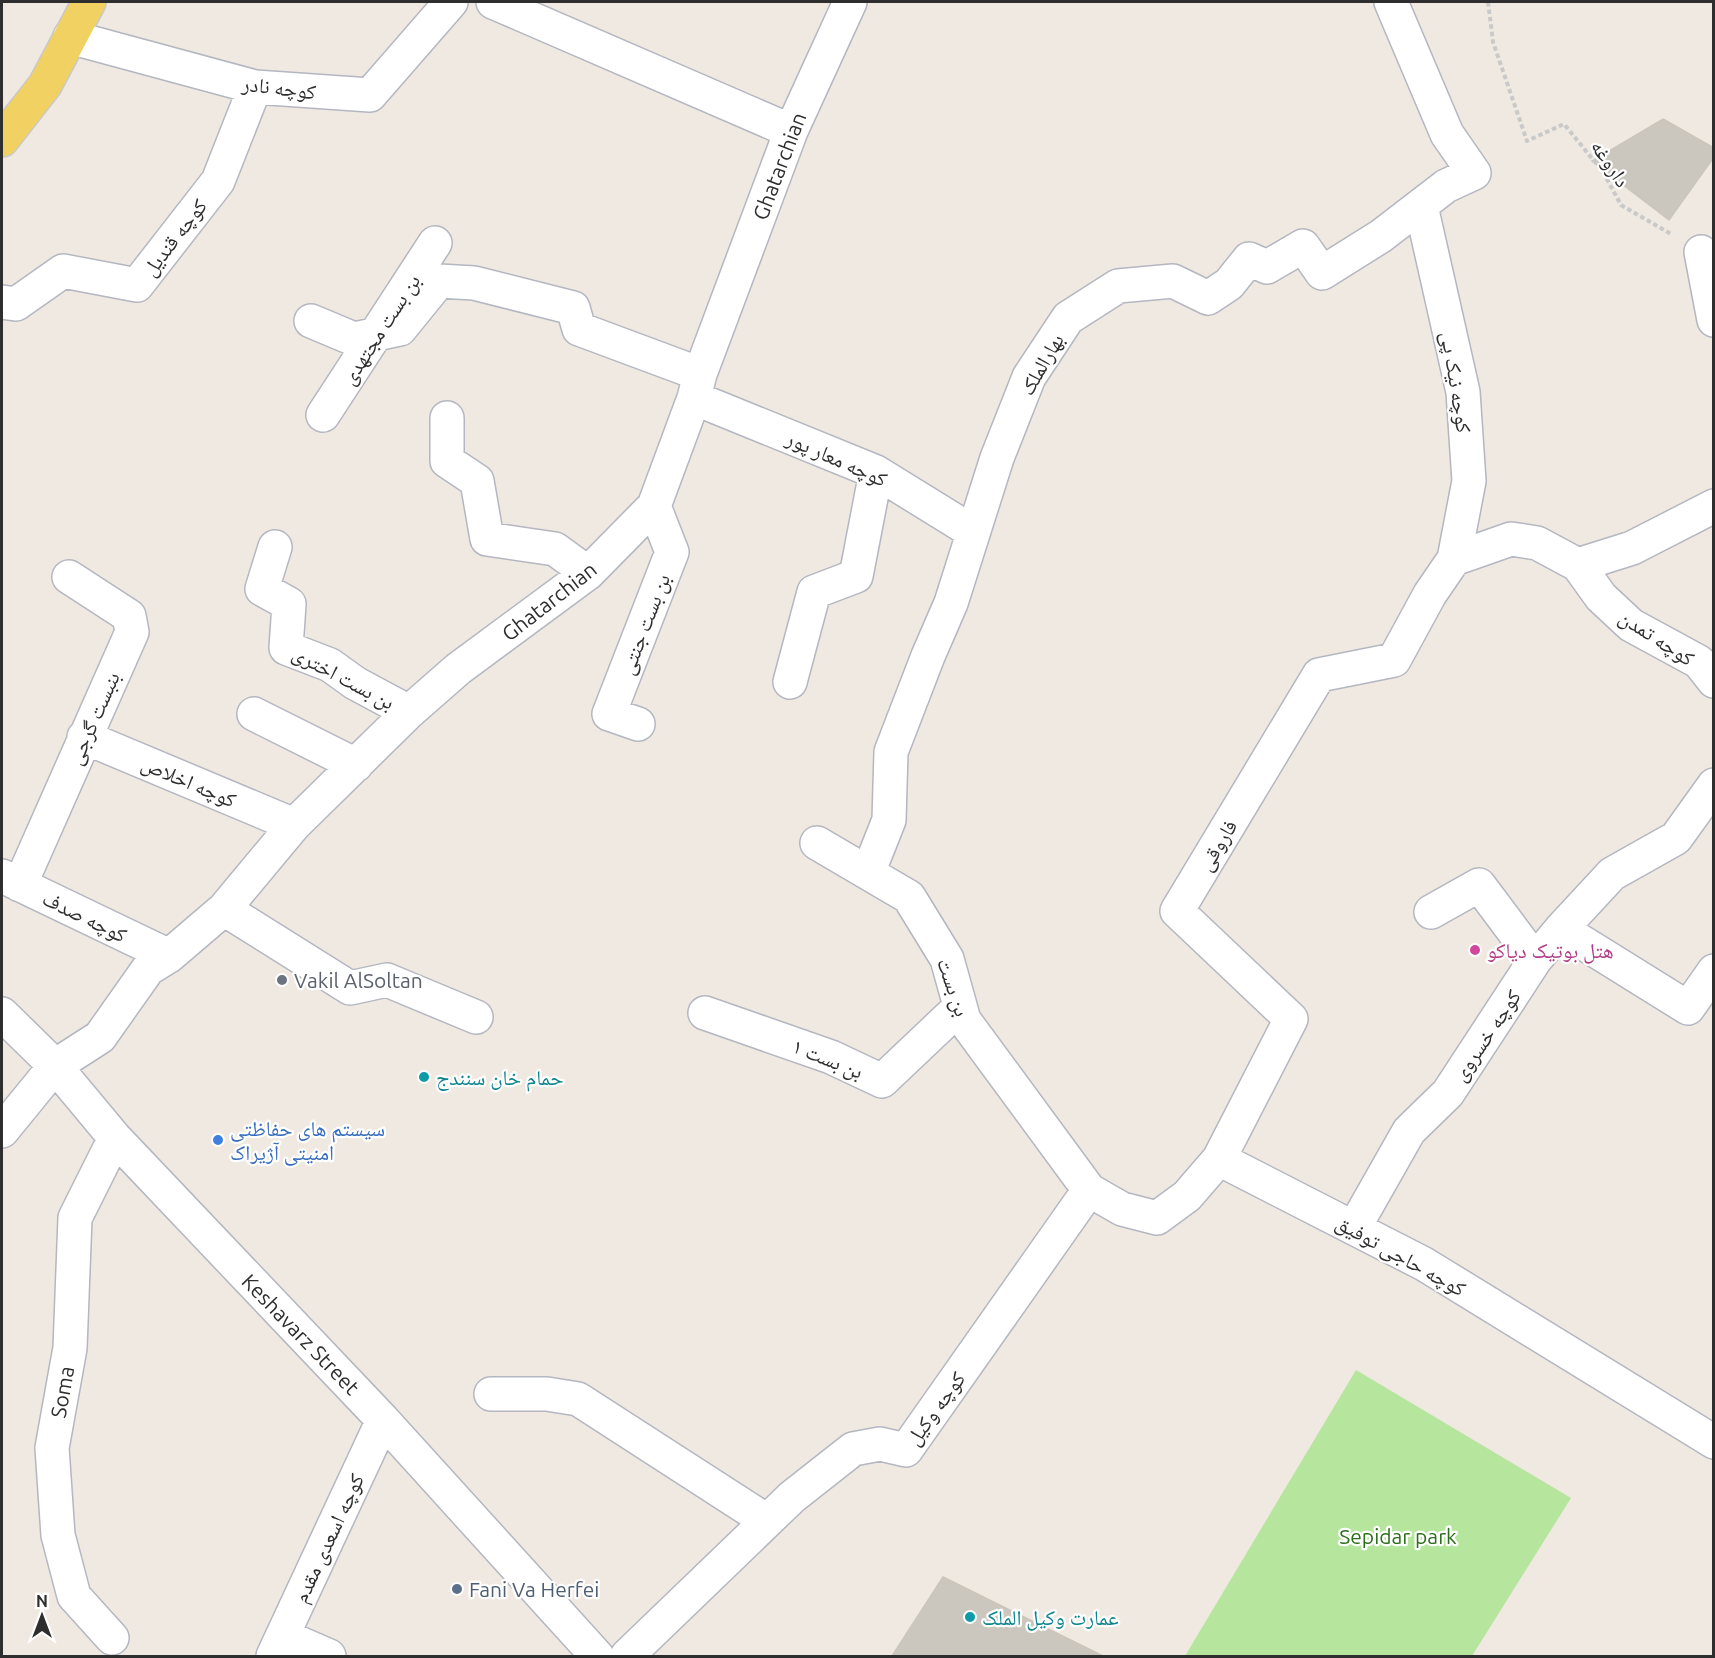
<svg xmlns="http://www.w3.org/2000/svg" width="1715" height="1658" viewBox="0 0 1715 1658" font-family="Ubuntu,'Noto Naskh Arabic',sans-serif">
<rect width="100%" height="100%" fill="#efe9e1"/>
<!-- green -->
<path fill="#b6e59e" d="M 1356,1370 L 1571,1498 L 1472,1656 L 1185,1656 Z"/>
<!-- building -->
<path fill="#cbc7bf" stroke="#cbc5ba" stroke-width="1.5" d="M 1663,119 L 1714,148 L 1714,157 L 1669,220 L 1592,161 Z
M 943,1577 L 1103,1656 L 892,1656 Z"/>
<g fill="none" stroke-linecap="round" stroke-linejoin="round">
<defs>
<path id="minor" d="M 493,2 L 791,131
M 70,37 L 255,87 L 370,95 L 451,2
M 1701,252 L 1714,320
M 2,302 L 16,304 L 63,271 L 137,285 L 218,181 L 255,87
M 311,321 L 354,339 L 400,329 L 439,281 L 474,283 L 573,308 L 579,329 L 700,374
M 694,398 L 876,472 L 973,532
M 323,415 L 435,243
M 447,418 L 447,461 L 477,481 L 487,539 L 555,549 L 588,573
M 275,547 L 262,589 L 289,604 L 286,648 L 330,665 L 355,683 L 409,712
M 1454,559 L 1511,539 L 1537,543 L 1578,565 L 1632,548 L 1714,506
M 1578,565 L 1601,597 L 1631,625 L 1699,662 L 1714,681
M 790,682 L 814,592 L 856,576 L 876,472
M 254,714 L 356,765
M 638,724 L 609,714 L 672,552 L 654,506
M 84,737 L 294,825
M 817,843 L 909,897 L 947,959 L 964,1020 L 1089,1190 L 1122,1209 L 1157,1218 L 1187,1196 L 1219,1159 L 1424,1264 L 1714,1442
M 868,873 L 889,820 L 891,752 L 928,656 L 951,603 L 997,458 L 1029,377 L 1068,318 L 1118,286 L 1173,281 L 1208,298 L 1229,284 L 1249,259 L 1267,267 L 1303,246 L 1322,273 L 1381,236 L 1446,186 L 1474,173 L 1447,134 L 1391,2
M 2,876 L 169,956
M 20,885 L 132,632 L 129,616 L 69,577
M 224,909 L 350,988 L 387,980 L 476,1017
M 1431,912 L 1479,885 L 1535,960
M 1561,929 L 1688,1008 L 1714,971
M 705,1013 L 831,1057 L 882,1081 L 960,1007
M 2,1014 L 55,1066 L 115,1138 L 383,1420 L 597,1656
M 2,1131 L 55,1066 L 100,1037 L 148,969 L 169,956 L 224,909 L 294,825 L 409,712 L 458,669 L 588,573 L 654,506 L 694,398 L 700,374 L 791,131 L 850,2
M 1219,1159 L 1291,1019 L 1177,911 L 1319,675 L 1394,660 L 1430,594 L 1454,559 L 1469,481 L 1463,392 L 1421,206
M 1354,1228 L 1409,1131 L 1448,1093 L 1535,960 L 1561,929 L 1612,874 L 1676,838 L 1714,785
M 491,1394 L 547,1394 L 578,1399 L 767,1521
M 283,1636 L 329,1656
M 112,1638 L 74,1596 L 58,1535 L 52,1448 L 70,1348 L 75,1218 L 115,1138
M 273,1656 L 383,1420
M 627,1656 L 792,1497 L 853,1449 L 880,1444 L 906,1450 L 1089,1190"/>
<path id="major" d="M 2,140 L 45,85 L 89,2"/>
</defs>
<!-- minor casing -->
<use href="#minor" stroke="#b4b7c1" stroke-width="36"/>
<!-- major casing -->
<use href="#major" stroke="#c9c9c9" stroke-width="36"/>
<!-- path -->
<path stroke="#c9c9c9" stroke-width="4" stroke-dasharray="4.5 3" stroke-linecap="butt" d="M 1488,2 L 1493,42 L 1527,141 L 1564,124 L 1603,172 L 1621,205 L 1671,234"/>
<!-- minor -->
<use href="#minor" stroke="#fff" stroke-width="33"/>
<!-- major -->
<use href="#major" stroke="#f2d163" stroke-width="33"/>
</g>
<!-- markers -->
<circle fill="#d1479c" stroke="#fff" stroke-width="2" cx="1475" cy="950" r="6"/>
<circle fill="#6b7280" stroke="#fff" stroke-width="2" cx="282" cy="980" r="6"/>
<g fill="#0f9aa8" stroke="#fff" stroke-width="2">
<circle cx="424" cy="1077" r="6"/>
<circle cx="970" cy="1617" r="6"/>
</g>
<circle fill="#3f7fe0" stroke="#fff" stroke-width="2" cx="218" cy="1140" r="6"/>
<circle fill="#5c6f8a" stroke="#fff" stroke-width="2" cx="457" cy="1589" r="6"/>
<g text-anchor="middle" dominant-baseline="central" stroke-width="4.5" stroke-linejoin="round" paint-order="stroke">
<!-- street labels -->
<g font-size="21" fill="#2e2e2e" stroke="#fff">
<text transform="translate(279 87) rotate(7)">کوچه نادر</text>
<text transform="translate(1611 163) rotate(56)">داروغه</text>
<text transform="translate(779 166) rotate(-69)">Ghatarchian</text>
<text transform="translate(174 237) rotate(-52)">کوچه قندیل</text>
<text transform="translate(380 329) rotate(-57)">بن بست مجتهدی</text>
<text transform="translate(1041 364) rotate(-60)">بهارالملک</text>
<text transform="translate(1457 382) rotate(81)">کوچه نیک پی</text>
<text transform="translate(837 458) rotate(24)">کوچه معار پور</text>
<text transform="translate(549 601) rotate(-38)">Ghatarchian</text>
<text transform="translate(644 624) rotate(-69)">بن بست جنتی</text>
<text transform="translate(1657 637) rotate(33)">کوچه تمدن</text>
<text transform="translate(344 677) rotate(28)">بن بست اختری</text>
<text transform="translate(93 718) rotate(-66)">بنبست گرجی</text>
<text transform="translate(189 781) rotate(23)">کوچه اخلاص</text>
<text transform="translate(1217 845) rotate(-59)">فاروقی</text>
<text transform="translate(85 916) rotate(26)">کوچه صدف</text>
<text transform="translate(954 987) rotate(71)">بن بست</text>
<text transform="translate(1486 1035) rotate(-56)">کوچه خسروی</text>
<text transform="translate(828 1058) rotate(22)">بن بست ۱</text>
<text transform="translate(1401 1255) rotate(29)">کوچه حاجی توفیق</text>
<text transform="translate(301 1334) rotate(46)">Keshavarz Street</text>
<text transform="translate(62 1392) rotate(-80)">Soma</text>
<text transform="translate(935 1408) rotate(-54)">کوچه وکیل</text>
<text transform="translate(328 1538) rotate(-65)">کوچه اسعدی مقدم</text>
</g>
<!-- hotel labels -->
<g font-size="21" fill="#b23c85" stroke="#fff" text-anchor="start">
<text x="1487" y="950">هتل بوتیک دیاکو</text>
</g>
<!-- worship labels -->
<g font-size="21" fill="#5b616d" stroke="#fff" text-anchor="start">
<text x="294" y="980">Vakil AlSoltan</text>
</g>
<!-- culture labels -->
<g font-size="21" fill="#0d838f" stroke="#fff" text-anchor="start">
<text x="436" y="1077">حمام خان سنندج</text>
<text x="982" y="1617">عمارت وکیل الملک</text>
</g>
<!-- shop labels -->
<g font-size="21" fill="#366cbe" stroke="#fff" text-anchor="start">
<text x="230" y="1128">سیستم های حفاظتی<tspan x="230" dy="24">امنیتی آژیراک</tspan></text>
</g>
<!-- park labels -->
<g font-size="21" fill="#2c6e1b" stroke="#fff">
<text x="1398" y="1536">Sepidar park</text>
</g>
<!-- service labels -->
<g font-size="21" fill="#4e5e75" stroke="#fff" text-anchor="start">
<text x="469" y="1589">Fani Va Herfei</text>
</g>
</g>
<!-- border -->
<rect width="1715" height="1658" fill="none" stroke="#2e2e2e" stroke-width="6"/>
<!-- north arrow -->
<g transform="translate(42 1616)" stroke="#ffffff" stroke-width="4.5" paint-order="stroke">
<path d="M0-4.5L10 22L0 15L-10 22Z" fill="#2e2e2e"/>
<text y="-9" font-size="16" font-weight="bold" text-anchor="middle" fill="#2e2e2e">N</text>
</g>
</svg>
